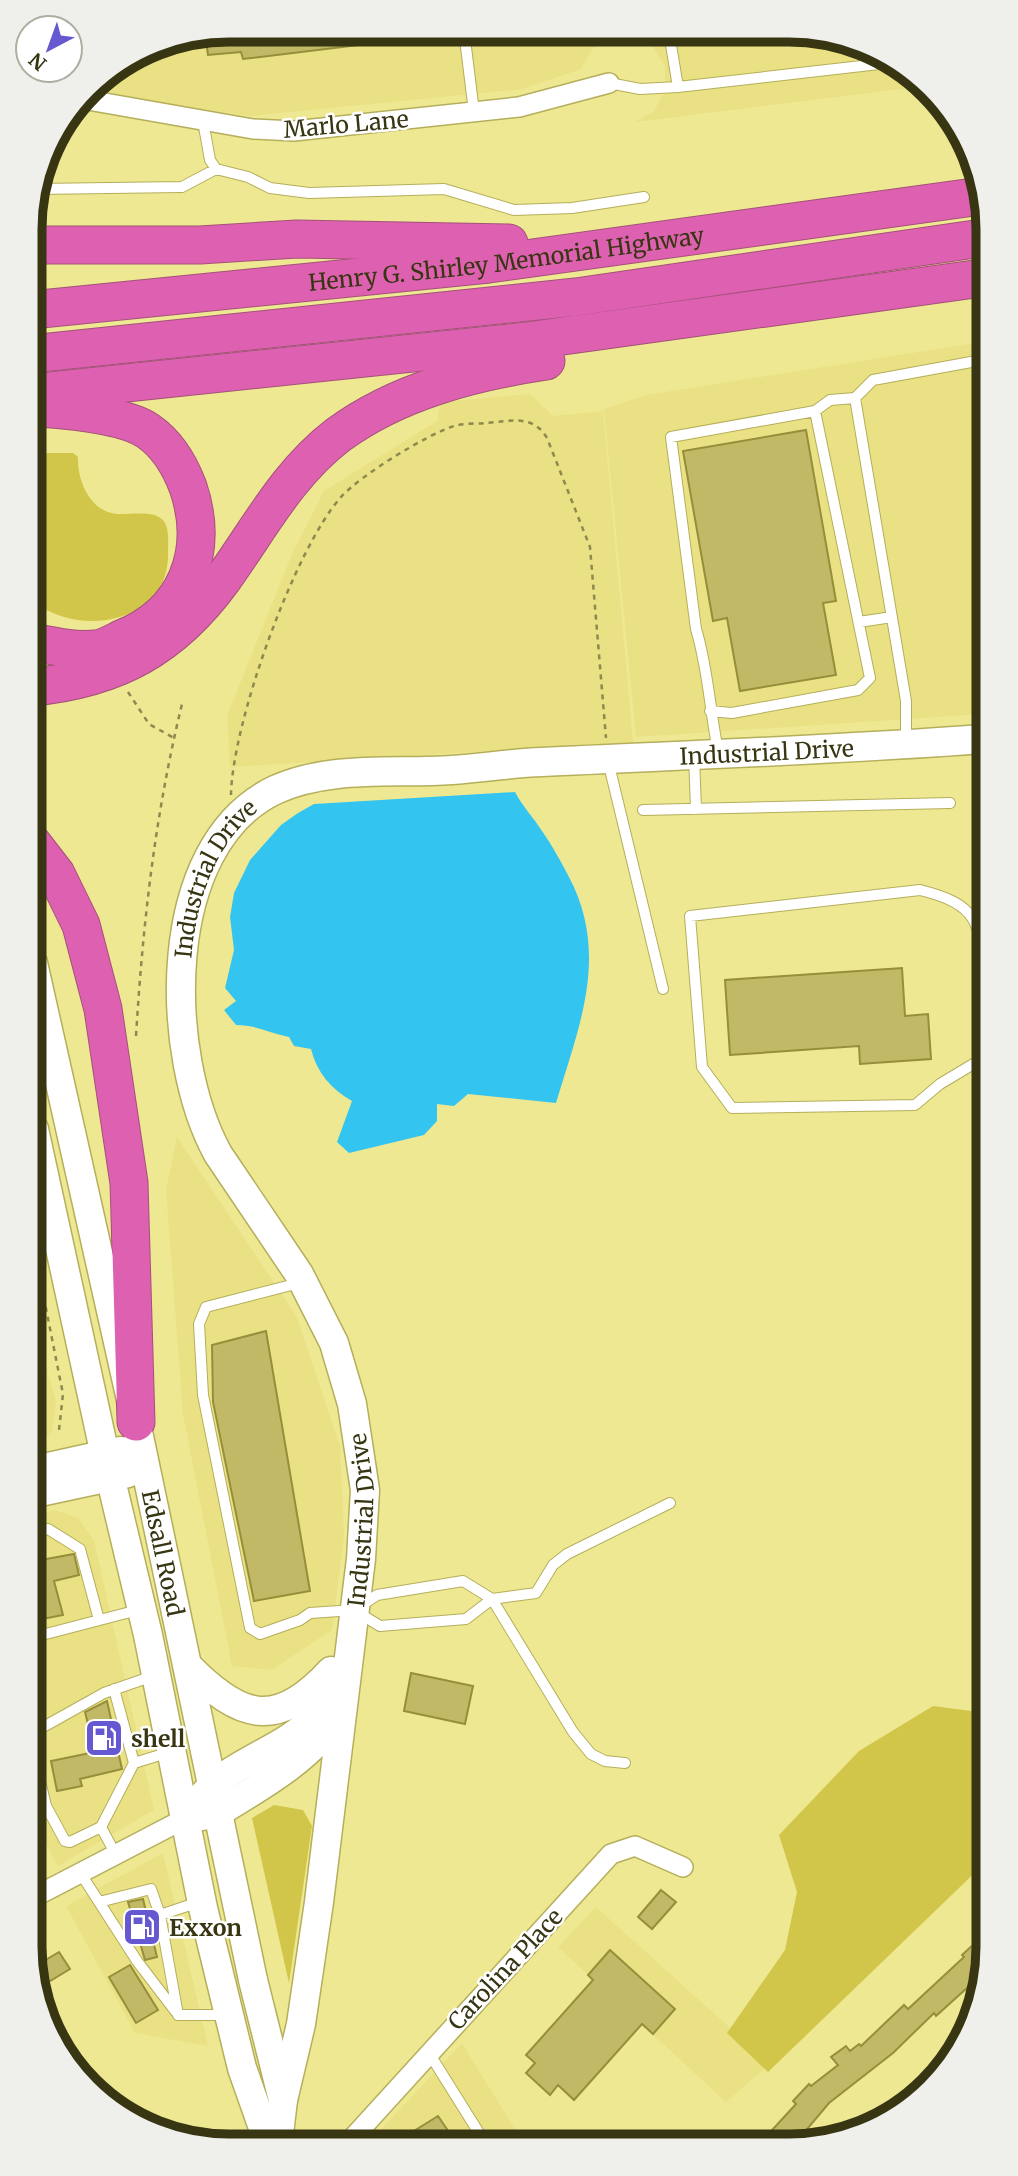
<svg xmlns="http://www.w3.org/2000/svg" width="1018" height="2176" viewBox="0 0 1018 2176" font-family="Merriweather,serif">
<rect width="100%" height="100%" fill="#efe893"/>
<!-- built -->
<path fill="#e9e183" d="M 229,30 L 828,34 L 921,79 L 925,86 L 635,122 L 654,111 L 665,91 L 665,66 L 652,47 L 633,37 L 611,38 L 592,49 L 581,69 L 523,89 L 248,116 L 105,94 L 114,69 L 153,45 Z
M 982,342 L 983,714 L 636,737 L 604,409 L 646,395 Z
M 530,394 L 553,416 L 603,411 L 633,742 L 230,767 L 227,716 L 292,554 L 324,491 L 437,421 L 441,402 Z
M 177,1137 L 297,1317 L 340,1446 L 344,1537 L 332,1630 L 272,1670 L 232,1666 L 183,1414 L 166,1190 Z
M 34,1320 L 56,1402 L 52,1432 L 35,1450 Z
M 55,1510 L 78,1518 L 94,1540 L 154,1810 L 58,1866 L 36,1826 L 35,1515 Z
M 163,1853 L 208,2046 L 135,2033 L 66,1906 Z
M 596,1907 L 770,2064 L 726,2102 L 558,1947 Z
M 462,2043 L 522,2141 L 369,2142 Z"/>
<!-- green -->
<path fill="#d1c64a" d="M 31,453 L 73,453 L 78,457 C 77,480 90,512 117,514 C 132,515 160,508 166,525 C 169,533 168,543 168,552 C 171,624 77,639 32,600 Z
M 933,1706 L 987,1713 L 987,1861 L 768,2072 L 727,2033 L 785,1950 L 797,1892 L 779,1835 L 859,1751 Z
M 274,1805 L 303,1810 L 312,1826 L 289,1983 L 252,1818 Z"/>
<!-- water -->
<path fill="#34c4f0" d="M 515,792 C 523,807 533,817 542,831 C 552,845 561,862 569,877 C 610,955 579,1026 556,1103 L 468,1094 L 454,1106 L 437,1104 L 437,1121 L 424,1135 L 349,1153 L 337,1142 L 352,1101 C 331,1089 317,1073 311,1049 L 294,1046 L 289,1037 C 270,1033 256,1025 236,1025 L 224,1010 L 236,1001 L 225,988 L 234,950 L 230,917 L 234,893 L 250,860 L 281,825 L 298,813 L 314,804 Z"/>
<!-- building -->
<path fill="#c1b966" stroke="#968e3a" stroke-width="2" d="M 229,30 L 408,31 L 409,39 L 243,59 L 241,52 L 208,55 L 205,34 Z
M 806,430 L 836,601 L 823,603 L 836,675 L 740,691 L 727,618 L 713,621 L 683,451 Z
M 902,968 L 905,1016 L 928,1014 L 931,1059 L 860,1064 L 859,1046 L 730,1055 L 725,980 Z
M 266,1331 L 310,1591 L 254,1601 L 213,1402 L 212,1345 Z
M 74,1554 L 79,1575 L 54,1581 L 63,1615 L 37,1620 L 35,1561 Z
M 411,1673 L 473,1686 L 465,1724 L 404,1711 Z
M 107,1701 L 122,1769 L 80,1779 L 82,1786 L 57,1791 L 51,1761 L 95,1752 L 85,1712 Z
M 661,1890 L 676,1902 L 652,1929 L 638,1917 Z
M 143,1899 L 157,1957 L 145,1960 L 128,1902 Z
M 988,1931 L 988,1961 L 985,1969 L 967,1988 L 936,2016 L 934,2013 L 893,2053 L 829,2103 L 798,2140 L 763,2140 L 796,2104 L 793,2101 L 809,2084 L 811,2086 L 838,2065 L 831,2057 L 846,2046 L 850,2051 L 859,2044 L 861,2046 L 904,2005 L 908,2009 L 964,1957 L 962,1955 Z
M 610,1950 L 675,2009 L 653,2034 L 642,2024 L 574,2100 L 558,2085 L 550,2095 L 526,2073 L 535,2063 L 526,2055 L 593,1980 L 588,1975 Z
M 59,1952 L 70,1969 L 37,1989 L 37,1965 Z
M 130,1965 L 158,2010 L 136,2023 L 109,1977 Z
M 438,2116 L 455,2141 L 398,2141 Z"/>
<g fill="none" stroke-linecap="round" stroke-linejoin="round">
<defs>
<path id="lane" d="M 464,31 L 474,112
M 669,33 L 678,87 L 888,63
M 465,40 L 511,32
M 609,83 L 640,89 L 678,87
M 203,121 L 210,160 L 216,169 L 248,177 L 270,188 L 309,193 L 444,189 L 514,210 L 572,208 L 644,197
M 37,189 L 182,187 L 216,169
M 815,411 L 830,400 L 855,398
M 859,622 L 892,617
M 710,711 L 732,713 L 858,690 L 870,678 L 815,411 L 671,437 L 696,629 C 708,668 710,711 718,751
M 906,741 L 906,701 L 855,398 L 873,380 L 982,360
M 694,757 L 696,809
M 608,761 L 663,989
M 643,810 L 950,803
M 984,982 C 980,924 981,905 920,890 L 690,916 L 702,1067 L 732,1108 L 915,1105 L 940,1084 L 985,1057
M 299,1283 L 206,1307 L 199,1324 L 203,1395 L 250,1628 L 260,1634 L 300,1620 L 310,1613 L 354,1610 L 377,1595 L 463,1581 L 492,1599 L 573,1732 L 591,1754 L 605,1761 L 625,1763
M 35,1531 L 48,1529 L 80,1549 L 99,1620
M 357,1612 L 380,1626 L 466,1619 L 492,1599 L 536,1593 L 553,1565 L 567,1554 L 670,1503
M 35,1633 L 42,1635 L 138,1610
M 36,1731 L 104,1693 L 153,1676
M 134,1763 L 170,1752
M 36,1764 L 46,1806 L 65,1841 L 70,1842 L 101,1827 L 134,1763 L 114,1689
M 101,1827 L 116,1855
M 81,1874 L 137,1961 L 176,2012
M 99,1902 L 151,1889 L 160,1915 L 178,2015 L 226,2015
M 160,1915 L 199,1902
M 429,2053 L 484,2141"/>
<path id="street" d="M 82,99 L 253,129 L 294,131 L 519,107 L 609,83
M 36,1896 L 186,1818
M 899,2113 L 912,2102
M 349,2142 L 611,1854 L 635,1846 L 683,1867"/>
<g id="secondary">
<path id="s1" d="M 33,963 L 136,1422 L 253,1980 L 283,2100 L 278,2142"/>
<path d="M 34,1129 L 105,1455 L 148,1635 L 203,1908 L 242,2068 L 268,2142"/>
<path d="M 35,1470 L 121,1451"/>
<path d="M 35,1493 L 128,1473"/>
<path d="M 188,1666 C 241,1720 277,1730 331,1671"/>
<path d="M 200,1799 C 230,1761 284,1751 316,1716 C 326,1704 332,1685 339,1672"/>
<path d="M 202,1816 L 217,1813 C 263,1785 310,1759 341,1713"/>
<path id="s2" d="M 283,2100 L 301,2024 L 319,1902 L 361,1559 L 365,1490 L 352,1404 L 334,1343 L 299,1274 L 218,1154 C 164,1056 158,846 275,790 C 329,765 395,774 452,770 C 482,768 512,763 542,762 C 689,755 836,750 983,739"/>
</g>
<g id="highway">
<path d="M 30,245 L 200,245 L 297,239 L 509,243"/>
<path id="s3" d="M 31,310 L 489,264 L 981,196"/>
<path d="M 31,354 L 576,297 L 982,238"/>
<path d="M 31,393 L 527,341 L 982,278"/>
<path d="M 32,642 C 52,646 74,651 96,649 C 104,648 113,643 121,639 C 186,614 210,552 188,487 C 180,466 167,444 148,431 C 125,415 67,410 39,408"/>
<path d="M 32,687 C 116,679 173,648 223,579 C 259,529 287,474 338,435 C 398,391 473,372 546,361"/>
<path d="M 32,843 L 56,874 L 81,925 L 103,1009 L 129,1183 L 136,1422"/>
</g>
</defs>
<!-- lane casing -->
<use href="#lane" stroke="#b5ae5b" stroke-width="12"/>
<!-- street casing -->
<use href="#street" stroke="#b5ae5b" stroke-width="22"/>
<!-- secondary casing -->
<use href="#secondary" stroke="#b5ae5b" stroke-width="31"/>
<!-- highway casing -->
<use href="#highway" stroke="#a35279" stroke-width="39"/>
<!-- path -->
<path stroke="#8e894e" stroke-width="2.5" stroke-dasharray="5 5" stroke-linecap="butt" d="M 128,692 L 149,724 L 174,738
M 231,795 C 232,724 294,550 341,497 C 361,475 426,435 454,426 C 463,423 476,424 486,423 C 510,421 533,414 547,438 L 590,547 L 606,738
M 136,1036 C 143,922 155,815 182,704
M 34,1248 L 63,1394 L 59,1430"/>
<!-- lane -->
<use href="#lane" stroke="#fff" stroke-width="10"/>
<!-- street -->
<use href="#street" stroke="#fff" stroke-width="19"/>
<!-- secondary -->
<use href="#secondary" stroke="#fff" stroke-width="28"/>
<!-- highway -->
<use href="#highway" stroke="#dd61b0" stroke-width="37"/>
</g>
<!-- icons -->
<defs>
<symbol id="fuel-square" viewBox="-11 -11 22 22"><rect x="-9" y="-9" width="18" height="18" rx="4" fill="#6658d1" stroke="#fff"/><path d="M-5.5-6h7V0h2V4h1.3V-2.5L3-4.5l.8-.8L6-3V5H2.5V1h-1V6h-7ZM-4.2-4.7v3.2H.2V-4.7Z" fill="#fff"/></symbol>
</defs>
<g fill-rule="evenodd">
<use href="#fuel-square" x="82" y="1716" width="44" height="44"/>
<use href="#fuel-square" x="120" y="1905" width="44" height="44"/>
</g>
<g text-anchor="middle" dominant-baseline="central" stroke-width="5" stroke-linejoin="round" paint-order="stroke">
<!-- street labels -->
<g font-size="23" fill="#383512" stroke="#fff">
<text transform="translate(346 124) rotate(-5)">Marlo Lane</text>
<text stroke="none"><textPath href="#s3" startOffset="478">Henry G. Shirley Memorial Highway</textPath></text>
<text stroke="none"><textPath href="#s2" startOffset="1886">Industrial Drive</textPath></text>
<text stroke="none"><textPath href="#s2" startOffset="1278">Industrial Drive</textPath></text>
<text stroke="none"><textPath href="#s2" startOffset="586">Industrial Drive</textPath></text>
<text stroke="none"><textPath href="#s1" startOffset="604">Edsall Road</textPath></text>
<text transform="translate(505 1969) rotate(-47)">Carolina Place</text>
</g>
<!-- poi labels -->
<g font-size="23" font-weight="bold" fill="#383512" stroke="#fff" text-anchor="start">
<text x="131" y="1738">shell</text>
<text x="169" y="1927">Exxon</text>
</g>
</g>
<!-- crop -->
<path d="M0 0H1018V2176H0ZM229 42H789A187 187 0 0 1 976 229V1947A187 187 0 0 1 789 2134H229A187 187 0 0 1 42 1947V229A187 187 0 0 1 229 42Z" fill="#efefec" fill-rule="evenodd"/>
<path fill="none" stroke="#383512" stroke-width="9" d="M229 42H789A187 187 0 0 1 976 229V1947A187 187 0 0 1 789 2134H229A187 187 0 0 1 42 1947V229A187 187 0 0 1 229 42Z"/>
<!-- north arrow -->
<g transform="translate(49 49) rotate(221)"><circle r="33" fill="#ffffff" stroke="#afaea0" stroke-width="2"/>
<path d="M0-5L12 26L0 18L-12 26Z" fill="#6658d1"/>
<text y="-10" font-size="19" font-weight="bold" text-anchor="middle" fill="#383512">N</text>
</g>
</svg>
